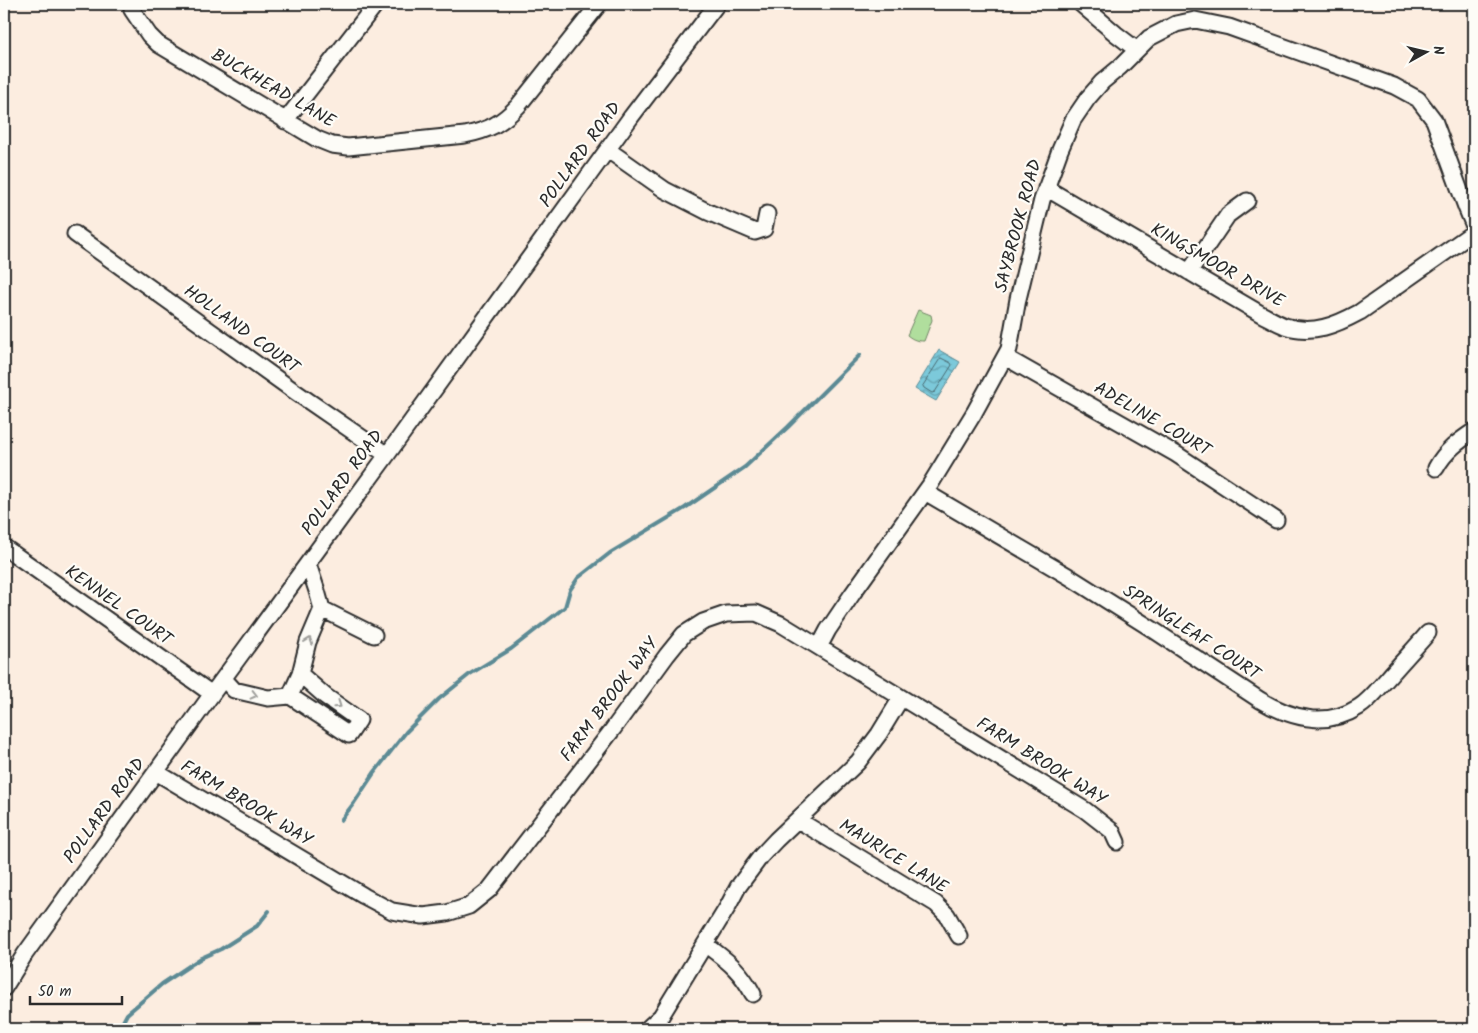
<svg xmlns="http://www.w3.org/2000/svg" width="1478" height="1033" viewBox="0 0 1478 1033" font-family="Kalam,sans-serif">
<defs>
<pattern id="water-waves" width="16" height="10" patternUnits="userSpaceOnUse" patternTransform="scale(1.25)"><rect width="16" height="10" fill="#7bc9da"/><path d="M0 5q4-4 8 0t8 0" fill="none" stroke="#65a3b1"/></pattern>
</defs>
<rect width="100%" height="100%" fill="#fcede0"/>
<filter id="ink" filterUnits="userSpaceOnUse"><feTurbulence type="fractalNoise" baseFrequency=".02" numOctaves="2"/><feDisplacementMap in="SourceGraphic" scale="10" xChannelSelector="R" yChannelSelector="G"/><feConvolveMatrix kernelMatrix="1 2 1 2 8 2 1 2 1" color-interpolation-filters="sRGB"/></filter>
<g filter="url(#ink)">
<!-- park -->
<path fill="#b0de9d" stroke="#6e8464" d="M 918,310 L 931,315 L 932,320 L 924,341 C 917,341 913,340 907,335 Z"/>
<!-- water -->
<path fill="url(#water-waves)" stroke="#5b8a94" d="M 939,350 L 960,362 L 936,401 L 915,389 Z"/>
<g fill="none" stroke-linecap="round" stroke-linejoin="round">
<!-- shore -->
<path stroke="#4b6a71" stroke-width="1" d="M 941,358 L 951,363 L 952,365 L 935,392 L 932,393 L 924,388 L 923,386 Z"/>
<!-- stream -->
<path stroke="#5b8a94" stroke-width="4" d="M 341,820 L 354,803 L 374,773 L 406,732 L 439,699 L 470,674 L 511,649 L 565,607 L 570,590 L 578,578 L 610,553 L 685,508 L 745,467 L 788,427 L 860,355
M 119,1029 L 127,1014 L 162,984 L 201,958 L 221,949 L 257,926 L 269,911"/>
<defs>
<path id="minor" d="M 1081,4 L 1116,34 L 1137,50
M 132,10 L 149,35 L 158,44 L 317,139 L 332,145 L 348,147 L 465,135 C 489,130 501,124 518,106 L 599,4
M 285,121 L 376,4
M 608,150 L 665,190 L 708,212 L 755,232 L 764,229 L 767,214
M 1046,188 L 1261,314 C 1269,318 1277,323 1285,326 C 1313,335 1336,325 1360,312 L 1474,232
M 75,234 L 294,391 L 387,455
M 1189,272 L 1228,215 L 1247,201
M 1005,357 L 1176,454 L 1276,520
M 1436,468 C 1445,451 1459,441 1474,431
M 925,492 L 1068,576 L 1152,629 L 1260,700 C 1292,719 1326,728 1359,707 C 1370,700 1378,689 1387,679 C 1400,664 1414,649 1428,633
M 4,547 L 212,694
M 322,609 L 374,635
M 819,647 L 828,630 L 853,593 L 930,485 L 974,413 L 1009,349 L 1018,299 L 1042,200 L 1060,150 L 1073,120 L 1088,98 L 1102,82 L 1120,67 L 1149,38 L 1176,24 L 1195,20 L 1229,27 L 1394,86 L 1418,99 L 1434,120 L 1466,207 L 1474,226
M 224,679 L 234,690 L 268,698 L 290,696 L 349,735 L 359,720 L 325,696 L 300,674
M 290,696 L 300,674 L 308,642 L 322,609 L 317,591 L 308,564
M 156,772 L 364,896 L 392,911 L 423,916 L 447,913 L 469,906 L 489,890 L 613,729 L 667,655 L 684,634 L 703,622 L 726,614 L 756,613 L 781,624 L 1085,810 L 1112,831 L 1117,842
M 798,820 L 936,904 L 947,915 L 959,936
M 705,944 C 727,961 739,968 753,994
M 4,988 L 25,954 L 212,694 L 387,455 L 631,117 L 717,4
M 647,1029 L 661,1016 L 727,908 L 738,887 L 761,856 L 776,840 L 858,762 L 879,734 L 901,698"/>
</defs>
<!-- minor casing -->
<use href="#minor" stroke="#2b2b2b" stroke-width="19"/>
<!-- minor -->
<use href="#minor" stroke="#fdfcf7" stroke-width="15"/>
</g>
<!-- one-way arrows -->
<defs><path id="oneway-chevron" d="M-2-3.5L2.5 0L-2 3.5" fill="none" stroke-width="1.6" stroke-linecap="round" stroke-linejoin="round" transform="scale(1.25)"/></defs>
<g stroke="#9e9e9b">
<use href="#oneway-chevron" transform="translate(309 641) rotate(-71)"/>
<use href="#oneway-chevron" transform="translate(254 695) rotate(14)"/>
<use href="#oneway-chevron" transform="translate(338 705) rotate(35)"/>
</g>
</g>
<g text-anchor="middle" dominant-baseline="central" stroke-width="4.5" stroke-linejoin="round" paint-order="stroke">
<!-- street labels -->
<g font-size="18" fill="#2b2b2b" stroke="#fdfcf7">
<text transform="translate(273 89) rotate(30)">BUCKHEAD LANE</text>
<text transform="translate(581 155) rotate(-54)">POLLARD ROAD</text>
<text transform="translate(1019 226) rotate(-75)">SAYBROOK ROAD</text>
<text transform="translate(1217 266) rotate(30)">KINGSMOOR DRIVE</text>
<text transform="translate(241 330) rotate(36)">HOLLAND COURT</text>
<text transform="translate(1152 420) rotate(30)">ADELINE COURT</text>
<text transform="translate(343 483) rotate(-54)">POLLARD ROAD</text>
<text transform="translate(118 606) rotate(35)">KENNEL COURT</text>
<text transform="translate(1191 633) rotate(33)">SPRINGLEAF COURT</text>
<text transform="translate(610 700) rotate(-53)">FARM BROOK WAY</text>
<text transform="translate(1041 762) rotate(32)">FARM BROOK WAY</text>
<text transform="translate(246 804) rotate(31)">FARM BROOK WAY</text>
<text transform="translate(105 811) rotate(-54)">POLLARD ROAD</text>
<text transform="translate(893 857) rotate(32)">MAURICE LANE</text>
</g>
</g>
<!-- margin -->
<rect width="1478" height="1033" fill="none" stroke="#fdfcf7" stroke-width="20"/>
<rect x="10" y="10" width="1458" height="1013" fill="none" stroke="#2b2b2b" stroke-width="2" filter="url(#ink)"/>
<!-- north arrow -->
<g transform="translate(1426 52) rotate(82)" stroke="#fdfcf7" stroke-width="4" paint-order="stroke">
<path d="M0-4L9 19L0 12L-9 19Z" fill="#2b2b2b"/>
<text y="-8" font-size="14" font-weight="bold" text-anchor="middle" fill="#2b2b2b">N</text>
</g>
<!-- scale -->
<path d="M30 996v8h92v-8" fill="none" stroke="#2b2b2b" stroke-width="2.5"/>
<text x="38" y="996" font-size="15" fill="#2b2b2b" stroke="#fdfcf7" stroke-width="4" paint-order="stroke">50 m</text>
</svg>
